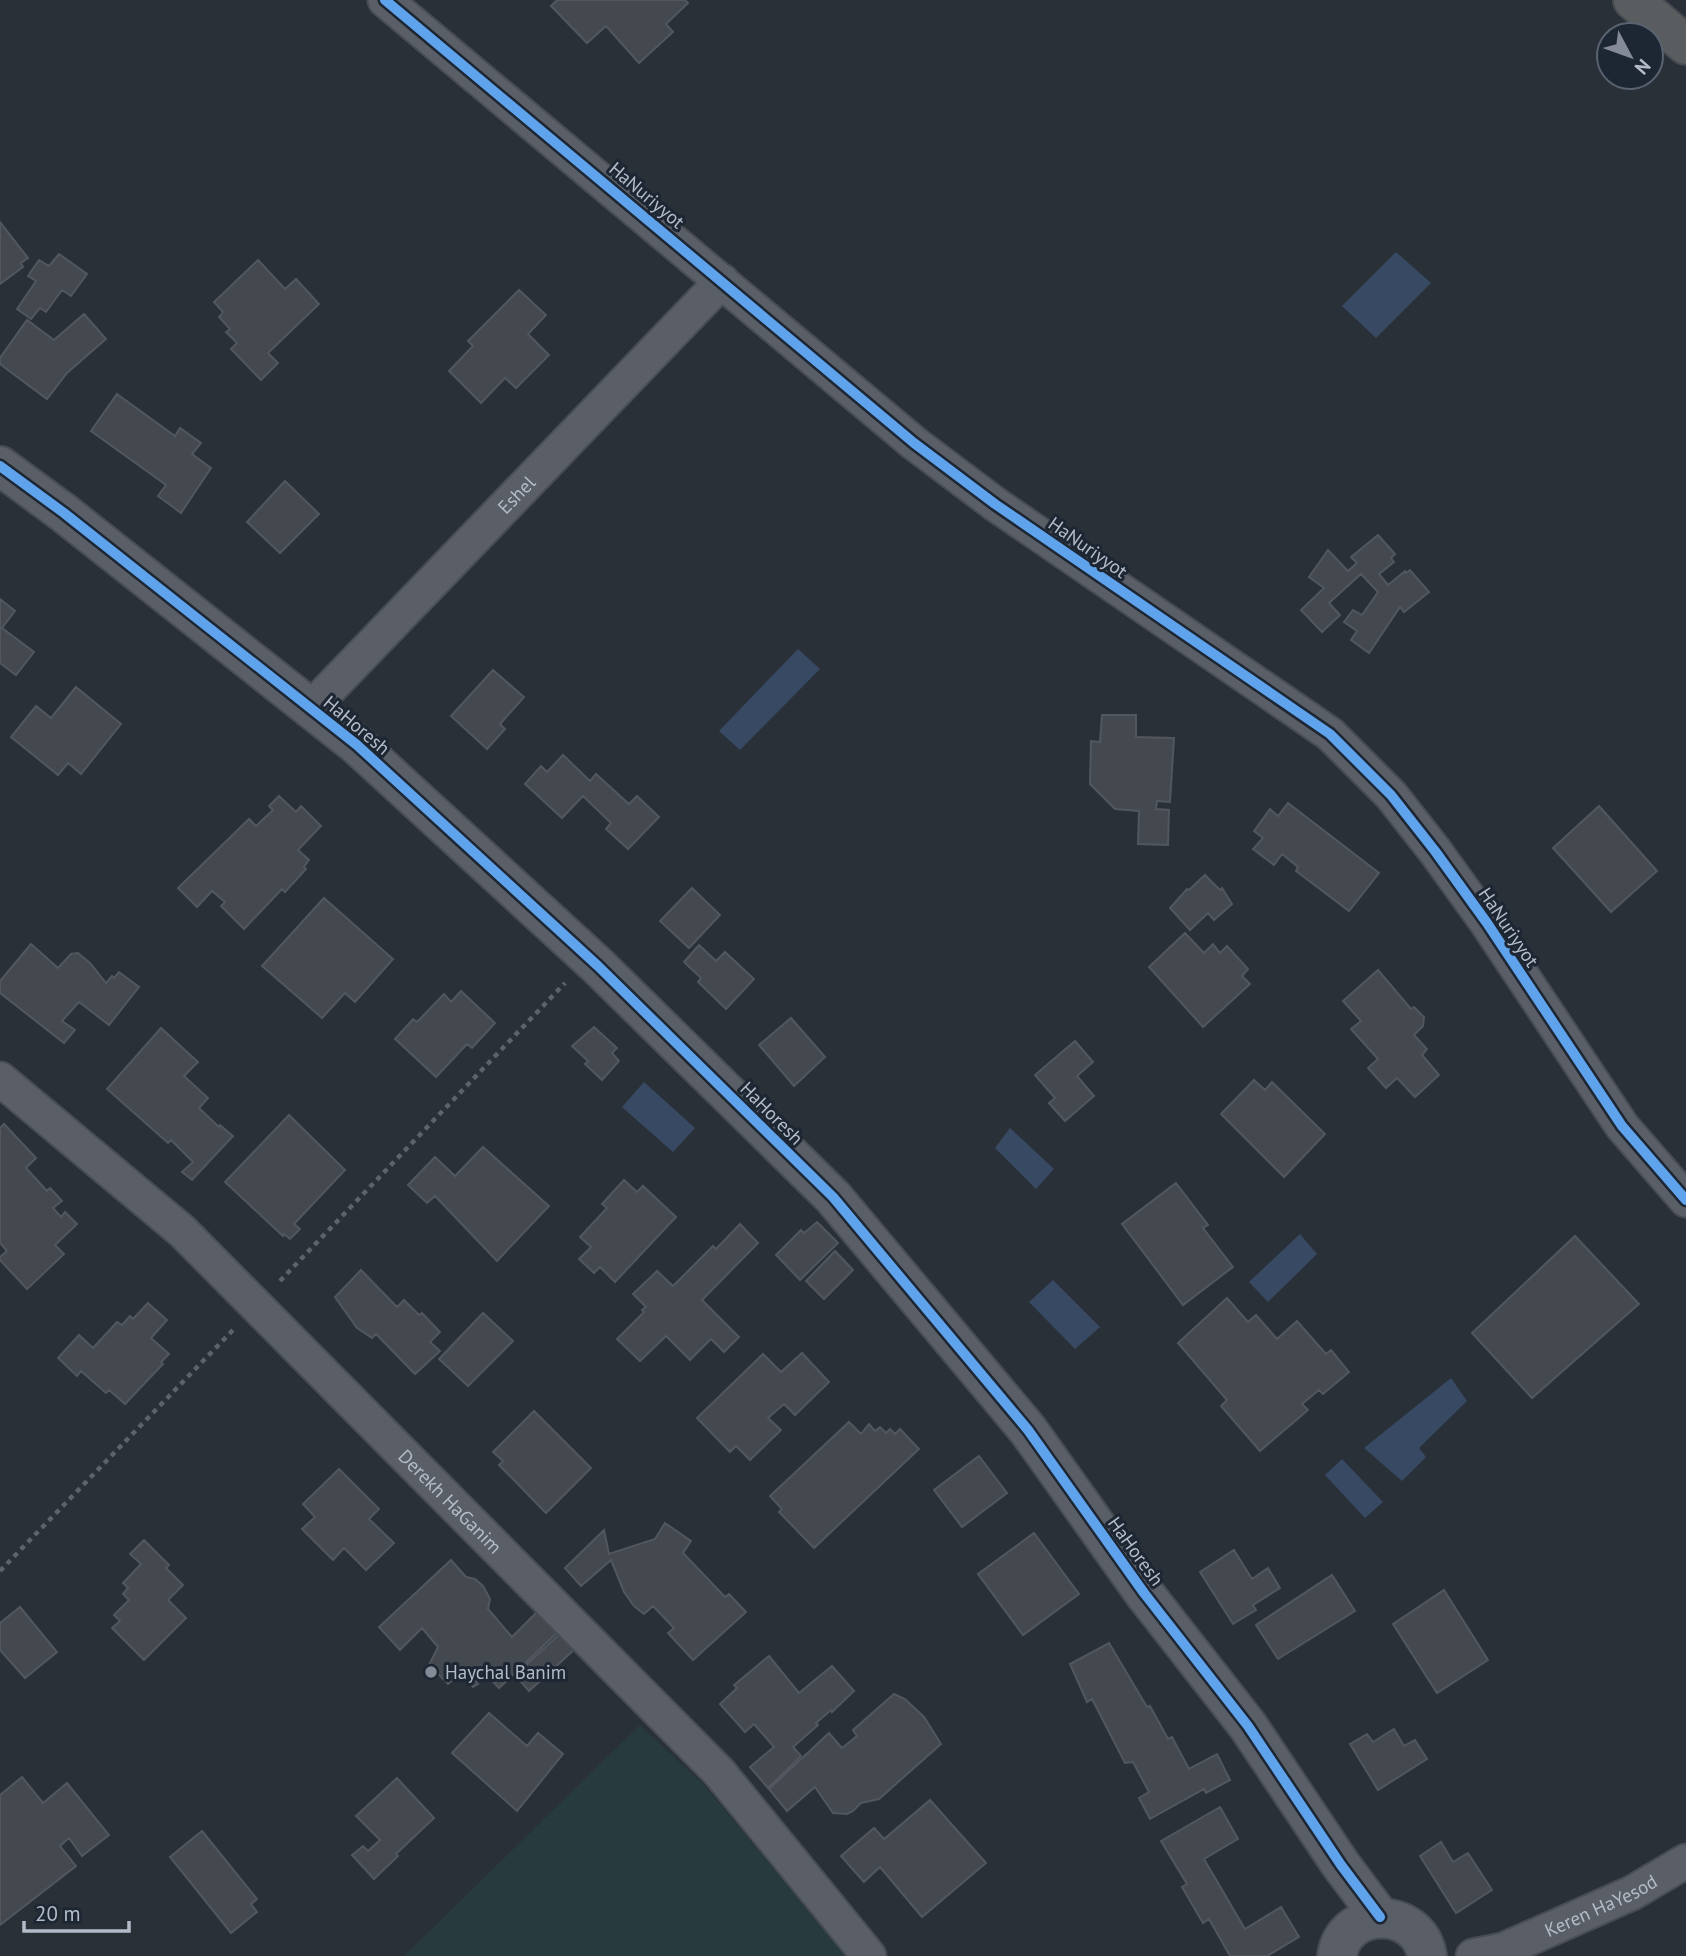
<svg xmlns="http://www.w3.org/2000/svg" width="1686" height="1956" viewBox="0 0 1686 1956" font-family="'PT Sans',sans-serif">
<rect width="100%" height="100%" fill="#2a3038"/>
<!-- green -->
<path fill="#273a3e" d="M 640,1725 L 704,1785 L 846,1956 L 404,1956 Z"/>
<!-- water -->
<path fill="#384963" d="M 1396,252 L 1431,283 L 1376,338 L 1342,306 Z
M 798,649 L 820,669 L 740,750 L 719,731 Z
M 644,1082 L 695,1128 L 673,1152 L 622,1107 Z
M 1010,1128 L 1054,1169 L 1036,1189 L 995,1148 Z
M 1300,1234 L 1317,1254 L 1268,1302 L 1249,1282 Z
M 1053,1280 L 1100,1327 L 1075,1349 L 1029,1302 Z
M 1451,1378 L 1467,1401 L 1419,1448 L 1426,1457 L 1402,1481 L 1364,1448 Z
M 1342,1459 L 1383,1502 L 1365,1518 L 1325,1475 Z"/>
<!-- building -->
<path fill="#444950" stroke="#52575f" stroke-width="2" d="M 557,0 L 685,0 L 688,3 L 666,24 L 673,32 L 639,63 L 606,26 L 587,43 L 551,6 Z
M 0,222 L 28,258 L 21,263 L 23,267 L 0,284 Z
M 59,254 L 87,274 L 71,296 L 62,290 L 46,312 L 40,308 L 31,319 L 17,309 L 36,281 L 28,276 L 39,260 L 49,266 Z
M 258,260 L 285,289 L 296,279 L 319,304 L 268,353 L 278,363 L 261,380 L 231,349 L 237,343 L 226,332 L 230,329 L 219,317 L 223,312 L 214,302 Z
M 519,290 L 546,315 L 528,334 L 549,355 L 516,388 L 505,378 L 481,403 L 449,371 L 473,346 L 468,341 Z
M 84,314 L 106,339 L 67,373 L 47,399 L 0,364 L 0,358 L 27,320 L 54,340 Z
M 117,394 L 175,436 L 180,428 L 201,443 L 192,454 L 211,468 L 181,513 L 158,496 L 166,485 L 91,431 Z
M 285,481 L 319,514 L 280,553 L 247,522 Z
M 1378,535 L 1395,554 L 1391,558 L 1394,562 L 1379,574 L 1388,585 L 1405,571 L 1406,573 L 1410,570 L 1429,592 L 1404,612 L 1400,607 L 1369,653 L 1351,640 L 1357,631 L 1344,622 L 1353,610 L 1362,615 L 1378,592 L 1361,574 L 1329,603 L 1340,615 L 1322,632 L 1301,610 L 1324,588 L 1309,577 L 1328,550 L 1348,571 L 1357,563 L 1351,557 Z
M 0,599 L 15,611 L 2,628 L 34,652 L 16,675 L 0,663 Z
M 493,670 L 524,697 L 500,724 L 505,729 L 487,749 L 451,716 Z
M 76,687 L 121,724 L 81,774 L 68,763 L 58,775 L 11,737 L 36,706 L 51,718 Z
M 1102,715 L 1136,715 L 1136,737 L 1174,738 L 1170,802 L 1157,801 L 1156,809 L 1169,810 L 1168,845 L 1138,844 L 1139,811 L 1115,809 L 1090,784 L 1091,741 L 1100,742 Z
M 563,755 L 590,781 L 596,774 L 629,804 L 637,796 L 659,817 L 628,849 L 606,829 L 611,823 L 583,796 L 562,818 L 525,784 L 541,766 L 547,772 Z
M 279,796 L 296,812 L 301,806 L 321,826 L 298,850 L 309,860 L 304,867 L 306,869 L 285,892 L 282,889 L 244,929 L 221,906 L 225,902 L 212,891 L 197,907 L 178,888 L 249,819 L 256,826 L 273,810 L 269,806 Z
M 1288,803 L 1379,873 L 1349,911 L 1296,871 L 1298,867 L 1282,854 L 1274,865 L 1253,849 L 1263,838 L 1254,831 L 1270,809 L 1278,816 Z
M 1599,806 L 1657,871 L 1611,912 L 1553,848 Z
M 1205,875 L 1220,890 L 1222,888 L 1232,904 L 1214,920 L 1208,913 L 1190,930 L 1170,908 L 1187,889 L 1189,890 Z
M 692,888 L 720,915 L 689,948 L 660,921 Z
M 324,898 L 393,959 L 355,1002 L 345,993 L 322,1018 L 262,966 Z
M 1185,933 L 1204,953 L 1213,944 L 1220,953 L 1227,946 L 1248,969 L 1242,976 L 1250,984 L 1203,1027 L 1149,967 Z
M 31,944 L 58,968 L 71,954 L 78,953 L 90,963 L 106,983 L 112,976 L 114,978 L 119,972 L 139,987 L 109,1025 L 79,1002 L 62,1021 L 75,1030 L 64,1043 L 0,993 L 0,981 Z
M 699,945 L 716,961 L 725,952 L 754,979 L 726,1009 L 698,982 L 701,978 L 684,962 Z
M 1378,970 L 1411,1009 L 1414,1007 L 1424,1017 L 1423,1026 L 1414,1035 L 1427,1049 L 1422,1055 L 1439,1075 L 1415,1097 L 1397,1078 L 1386,1088 L 1368,1068 L 1378,1059 L 1351,1029 L 1361,1021 L 1343,1001 Z
M 461,991 L 495,1023 L 472,1048 L 467,1044 L 436,1077 L 395,1039 L 413,1019 L 417,1022 L 444,994 L 451,1002 Z
M 791,1018 L 825,1057 L 794,1086 L 759,1045 Z
M 594,1027 L 617,1048 L 612,1053 L 619,1061 L 602,1080 L 585,1064 L 588,1061 L 572,1046 Z
M 161,1028 L 198,1062 L 184,1076 L 208,1098 L 199,1108 L 219,1127 L 220,1125 L 233,1136 L 192,1180 L 182,1172 L 193,1162 L 171,1140 L 168,1143 L 107,1089 Z
M 1075,1041 L 1093,1062 L 1077,1076 L 1094,1096 L 1065,1121 L 1049,1103 L 1055,1098 L 1035,1075 Z
M 1254,1080 L 1265,1090 L 1272,1082 L 1325,1134 L 1284,1177 L 1221,1114 Z
M 289,1115 L 345,1170 L 294,1224 L 300,1229 L 290,1239 L 284,1234 L 283,1236 L 225,1182 Z
M 4,1124 L 36,1158 L 26,1168 L 47,1191 L 50,1188 L 62,1201 L 53,1208 L 61,1217 L 65,1212 L 77,1224 L 55,1245 L 64,1254 L 27,1289 L 0,1260 L 0,1257 L 7,1251 L 0,1243 L 0,1128 Z
M 483,1147 L 549,1206 L 497,1261 L 435,1196 L 427,1203 L 408,1185 L 435,1157 L 455,1176 Z
M 624,1180 L 637,1192 L 643,1186 L 676,1217 L 615,1282 L 600,1267 L 594,1273 L 579,1259 L 591,1247 L 580,1237 L 607,1208 L 602,1204 Z
M 1176,1183 L 1208,1225 L 1203,1228 L 1233,1267 L 1183,1305 L 1122,1224 Z
M 817,1222 L 838,1243 L 800,1280 L 776,1255 L 801,1230 L 804,1233 Z
M 740,1224 L 758,1243 L 702,1300 L 739,1337 L 724,1352 L 711,1339 L 690,1360 L 666,1336 L 640,1361 L 617,1339 L 644,1312 L 642,1310 L 646,1307 L 633,1294 L 657,1271 L 673,1286 L 713,1246 L 716,1249 Z
M 1575,1236 L 1639,1304 L 1532,1398 L 1472,1333 Z
M 835,1251 L 853,1270 L 824,1299 L 806,1281 Z
M 361,1270 L 397,1307 L 404,1300 L 419,1315 L 422,1313 L 440,1332 L 430,1342 L 440,1351 L 415,1374 L 376,1334 L 372,1338 L 357,1328 L 335,1297 Z
M 1227,1298 L 1248,1322 L 1256,1315 L 1277,1339 L 1297,1321 L 1326,1354 L 1331,1350 L 1349,1372 L 1323,1394 L 1319,1390 L 1302,1404 L 1308,1410 L 1260,1451 L 1221,1406 L 1227,1400 L 1178,1343 Z
M 148,1303 L 167,1320 L 151,1338 L 169,1354 L 161,1362 L 163,1364 L 125,1404 L 109,1390 L 106,1393 L 81,1371 L 77,1376 L 58,1358 L 79,1335 L 93,1348 L 117,1322 L 122,1325 L 130,1316 L 133,1319 Z
M 483,1313 L 513,1341 L 468,1386 L 439,1359 Z
M 802,1353 L 829,1382 L 795,1415 L 784,1404 L 768,1418 L 781,1430 L 750,1460 L 736,1446 L 730,1452 L 697,1418 L 763,1354 L 781,1372 Z
M 534,1411 L 591,1468 L 546,1513 L 499,1465 L 503,1461 L 493,1452 Z
M 849,1422 L 861,1434 L 869,1424 L 875,1431 L 880,1427 L 886,1433 L 890,1429 L 895,1434 L 900,1429 L 919,1449 L 814,1548 L 779,1512 L 782,1509 L 770,1496 Z
M 979,1456 L 1007,1493 L 962,1527 L 934,1490 Z
M 339,1469 L 379,1509 L 369,1519 L 394,1543 L 366,1570 L 344,1548 L 333,1560 L 302,1529 L 315,1517 L 303,1504 Z
M 665,1523 L 691,1541 L 683,1553 L 725,1597 L 729,1594 L 746,1612 L 693,1660 L 668,1633 L 674,1628 L 653,1606 L 644,1614 L 634,1606 L 624,1592 L 611,1560 L 581,1586 L 565,1568 L 604,1530 L 609,1554 L 655,1539 Z
M 1034,1533 L 1079,1594 L 1023,1635 L 978,1574 Z
M 144,1540 L 169,1565 L 166,1568 L 183,1585 L 168,1600 L 186,1618 L 144,1660 L 112,1628 L 120,1621 L 114,1615 L 129,1600 L 123,1594 L 128,1588 L 123,1583 L 141,1564 L 130,1554 Z
M 1234,1550 L 1252,1579 L 1268,1568 L 1280,1588 L 1253,1605 L 1256,1610 L 1233,1624 L 1200,1572 Z
M 451,1560 L 466,1577 L 475,1579 L 483,1586 L 490,1599 L 488,1609 L 512,1637 L 539,1610 L 559,1631 L 499,1688 L 484,1672 L 475,1680 L 478,1684 L 473,1687 L 461,1673 L 448,1684 L 429,1665 L 438,1647 L 422,1628 L 400,1650 L 379,1627 Z
M 1332,1575 L 1355,1611 L 1278,1659 L 1256,1625 Z
M 1444,1590 L 1488,1660 L 1437,1693 L 1393,1624 Z
M 20,1607 L 57,1652 L 25,1678 L 0,1650 L 0,1623 Z
M 561,1633 L 576,1648 L 529,1691 L 515,1675 Z
M 1109,1643 L 1147,1707 L 1150,1706 L 1168,1739 L 1172,1737 L 1189,1769 L 1217,1754 L 1230,1780 L 1206,1793 L 1204,1789 L 1150,1819 L 1139,1798 L 1149,1792 L 1133,1762 L 1125,1763 L 1092,1699 L 1087,1702 L 1070,1664 Z
M 769,1656 L 799,1693 L 832,1666 L 854,1691 L 832,1712 L 831,1710 L 816,1723 L 818,1725 L 793,1747 L 801,1756 L 768,1788 L 750,1767 L 774,1747 L 754,1724 L 745,1732 L 720,1704 L 737,1688 L 734,1685 Z
M 894,1694 L 905,1699 L 924,1717 L 941,1744 L 879,1799 L 861,1803 L 853,1811 L 847,1814 L 833,1813 L 815,1787 L 787,1811 L 769,1789 L 829,1733 L 842,1748 L 857,1736 L 853,1730 Z
M 489,1713 L 527,1746 L 538,1733 L 563,1754 L 517,1811 L 452,1753 Z
M 1394,1729 L 1404,1746 L 1415,1740 L 1427,1759 L 1378,1790 L 1350,1744 L 1367,1734 L 1373,1742 Z
M 22,1777 L 43,1803 L 67,1783 L 109,1835 L 82,1856 L 69,1838 L 60,1846 L 76,1866 L 0,1925 L 0,1795 Z
M 397,1778 L 434,1818 L 396,1854 L 398,1856 L 374,1879 L 352,1855 L 363,1846 L 368,1851 L 380,1840 L 356,1816 Z
M 930,1800 L 986,1863 L 922,1917 L 880,1867 L 864,1882 L 841,1856 L 874,1828 L 884,1839 Z
M 1220,1807 L 1238,1839 L 1204,1859 L 1245,1929 L 1281,1907 L 1299,1937 L 1267,1956 L 1230,1956 L 1209,1919 L 1203,1923 L 1182,1887 L 1187,1884 L 1161,1841 Z
M 202,1831 L 257,1899 L 251,1904 L 257,1912 L 231,1933 L 170,1857 Z
M 1441,1842 L 1453,1862 L 1468,1853 L 1492,1890 L 1456,1913 L 1420,1856 Z"/>
<g fill="none" stroke-linecap="round" stroke-linejoin="round">
<defs>
<g id="minor">
<path d="M 385,0 L 914,443 L 995,504 L 1330,734 L 1391,795 L 1435,851 L 1487,923 L 1622,1126 L 1686,1200"/>
<path id="s1" d="M 311,708 L 722,281"/>
<path id="s2" d="M 0,1079 L 182,1231 L 719,1772 L 869,1956"/>
<path id="s3" d="M 1473,1956 L 1503,1950 L 1632,1893 L 1686,1861"/>
</g>
<path id="tertiary" d="M 0,466 L 64,513 L 357,745 L 598,966 L 833,1197 L 1028,1430 L 1144,1593 L 1248,1726 L 1341,1865 L 1380,1917
M 1337,1956 C 1344,1906 1419,1906 1427,1956"/>
<path id="motorway" d="M 1633,0 L 1686,45"/>
</defs>
<!-- minor casing -->
<use href="#minor" stroke="#484c53" stroke-width="37"/>
<!-- tertiary casing -->
<use href="#tertiary" stroke="#484c53" stroke-width="42"/>
<!-- motorway casing -->
<use href="#motorway" stroke="#474c53" stroke-width="42"/>
<!-- path -->
<path stroke="#5d636a" stroke-width="4.5" stroke-dasharray="5 5" stroke-linecap="butt" d="M 280,1281 L 565,983
M 0,1571 L 233,1330"/>
<!-- minor -->
<use href="#minor" stroke="#5a5e66" stroke-width="33"/>
<!-- tertiary -->
<use href="#tertiary" stroke="#5a5e66" stroke-width="38"/>
<!-- motorway -->
<use href="#motorway" stroke="#5a5d60" stroke-width="38"/>
<defs>
<path id="cycleway" d="M 385,0 L 914,443 L 995,504 L 1330,734 L 1391,795 L 1435,851 L 1487,923 L 1622,1126 L 1686,1200
M 0,466 L 64,513 L 357,745 L 598,966 L 833,1197 L 1028,1430 L 1144,1593 L 1248,1726 L 1341,1865 L 1380,1917"/>
</defs>
<!-- cycleway casing -->
<use href="#cycleway" stroke="#1d2633" stroke-width="15"/>
<!-- cycleway -->
<use href="#cycleway" stroke="#60a3ed" stroke-width="10"/>
</g>
<!-- markers -->
<circle fill="#848b96" stroke="#1d2633" stroke-width="2.5" cx="431" cy="1672" r="7"/>
<g text-anchor="middle" dominant-baseline="central" stroke-width="6" stroke-linejoin="round" paint-order="stroke">
<!-- street labels -->
<g font-size="19" fill="#b4bcc9" stroke="#1d2633">
<text transform="translate(647 195) rotate(40)">HaNuriyyot</text>
<text stroke="none"><textPath href="#s1" startOffset="296">Eshel</textPath></text>
<text transform="translate(1088 547) rotate(35)">HaNuriyyot</text>
<text transform="translate(357 725) rotate(40)">HaHoresh</text>
<text transform="translate(1509 927) rotate(56)">HaNuriyyot</text>
<text transform="translate(772 1113) rotate(45)">HaHoresh</text>
<text stroke="none"><textPath href="#s2" startOffset="618">Derekh HaGanim</textPath></text>
<text transform="translate(1136 1551) rotate(54)">HaHoresh</text>
<text stroke="none"><textPath href="#s3" startOffset="138">Keren HaYesod</textPath></text>
</g>
<!-- poi labels -->
<g font-size="19" fill="#b4bcc9" stroke="#1d2633" text-anchor="start">
<text x="445" y="1672">Haychal Banim</text>
</g>
</g>
<!-- north arrow -->
<g transform="translate(1630 56) rotate(131)"><circle r="33" fill="#1d2633" stroke="#59626f" stroke-width="2"/>
<path d="M0-5L12 26L0 18L-12 26Z" fill="#848b96"/>
<text y="-10" font-size="19" font-weight="bold" text-anchor="middle" fill="#b4bcc9">N</text>
</g>
<!-- scale -->
<path d="M24 1921v10h105v-10" fill="none" stroke="#b4bcc9" stroke-width="3.5"/>
<text x="35" y="1921" font-size="21" fill="#b4bcc9" stroke="#1d2633" stroke-width="5" paint-order="stroke">20 m</text>
</svg>
